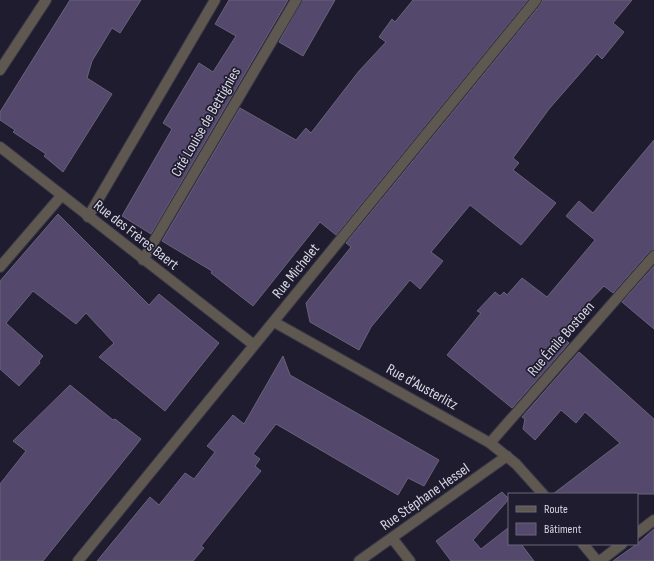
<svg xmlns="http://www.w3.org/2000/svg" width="654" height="561" viewBox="0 0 654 561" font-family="'Sofia Sans Condensed',sans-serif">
<rect width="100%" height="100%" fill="#1e1c2e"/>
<!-- building -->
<path fill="#54486d" stroke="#696379" d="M 70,0 L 141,0 L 120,33 L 112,28 L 92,61 L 87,78 L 112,94 L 63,172 L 44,156 L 46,154 L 13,132 L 15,130 L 0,120 L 0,112 Z
M 229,0 L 288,0 L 151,234 L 122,216 L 172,129 L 163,123 L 199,63 L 213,72 L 236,36 L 215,24 Z
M 302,0 L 335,0 L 303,56 L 279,42 Z
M 413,0 L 528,0 L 336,235 L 320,222 L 253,306 L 211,273 L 212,271 L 162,241 L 240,108 L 296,140 L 306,128 L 311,133 L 359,71 L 386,42 L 379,37 L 392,19 L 395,22 Z
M 542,0 L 632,0 L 613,23 L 624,32 L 602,59 L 597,54 L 549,109 L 513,158 L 519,163 L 513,170 L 556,203 L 521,245 L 470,205 L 431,252 L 443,261 L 420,289 L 410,280 L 371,327 L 359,350 L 310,322 L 306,303 L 351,247 L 346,243 L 541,4 Z
M 654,140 L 654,250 L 649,252 L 613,293 L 604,286 L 561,331 L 559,334 L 569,343 L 512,408 L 447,355 L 481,313 L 477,311 L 495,292 L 500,296 L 504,292 L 507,295 L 522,278 L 547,297 L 595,240 L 566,216 L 579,201 L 593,213 Z
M 58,214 L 149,305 L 159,294 L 219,343 L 165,411 L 99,357 L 114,343 L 86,313 L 76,324 L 33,291 L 6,323 L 43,356 L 39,361 L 40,363 L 19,386 L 0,369 L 0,281 Z
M 654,266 L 654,329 L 622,302 Z
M 579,352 L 654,419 L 654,494 L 553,494 L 620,443 L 585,412 L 576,423 L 561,410 L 535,440 L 523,429 L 525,419 L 522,417 Z
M 283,356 L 290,375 L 439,460 L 424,486 L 408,478 L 398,495 L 276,424 L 253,454 L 260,459 L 255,466 L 261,471 L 201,546 L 204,548 L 193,561 L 97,561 L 150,497 L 159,505 L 185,473 L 194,479 L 215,452 L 207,446 L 233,415 L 244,424 Z
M 70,385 L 113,420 L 115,419 L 141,439 L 43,561 L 0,561 L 0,484 L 26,451 L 13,441 Z
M 502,492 L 509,499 L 473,540 L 481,549 L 508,528 L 509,544 L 521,544 L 534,561 L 451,561 L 436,541 Z
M 654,529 L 654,561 L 613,561 L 637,544 Z"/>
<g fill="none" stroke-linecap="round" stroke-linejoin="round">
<defs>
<path id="pedestrian" d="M 88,217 L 215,0
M 143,260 L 296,0"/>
<path id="minor" d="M 0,70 L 46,0
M 0,147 L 254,345
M 0,267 L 62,195
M 274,322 L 490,443 L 516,464 L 543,494
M 490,443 L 654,256
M 637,533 L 654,520
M 392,538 L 410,561
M 583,544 L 597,561
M 78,561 L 536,0
M 359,561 L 507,456
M 600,561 L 622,544"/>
</defs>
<!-- pedestrian casing -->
<use href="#pedestrian" stroke="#383647" stroke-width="12"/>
<!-- minor casing -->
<use href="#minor" stroke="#383647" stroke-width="12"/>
<!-- pedestrian -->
<use href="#pedestrian" stroke="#5f5850" stroke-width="10"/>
<!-- minor -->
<use href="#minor" stroke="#5f5850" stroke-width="10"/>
</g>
<g text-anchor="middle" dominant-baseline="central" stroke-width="3.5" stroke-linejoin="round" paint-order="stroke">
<!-- street labels -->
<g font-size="15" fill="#d8d7e4" stroke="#1e1c2e">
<text transform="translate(206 122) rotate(-60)">Cité Louise de Bettignies</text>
<text transform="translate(136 235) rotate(38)">Rue des Frères Baert</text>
<text transform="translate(296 271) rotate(-51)">Rue Michelet</text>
<text transform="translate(561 339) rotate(-49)">Rue Émile Bostoen</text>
<text transform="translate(422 387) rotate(29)">Rue d'Austerlitz</text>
<text transform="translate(425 497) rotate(-35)">Rue Stéphane Hessel</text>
</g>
</g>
<!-- legend -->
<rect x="508" y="493" width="130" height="52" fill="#1e1c2e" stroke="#686777"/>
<rect x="516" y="506" width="20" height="6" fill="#5f5850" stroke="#686777"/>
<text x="544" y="513" font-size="12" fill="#d8d7e4">Route</text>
<rect x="516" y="523" width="20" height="12" fill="#54486d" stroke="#686777"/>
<text x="544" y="533" font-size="12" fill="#d8d7e4">Bâtiment</text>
</svg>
